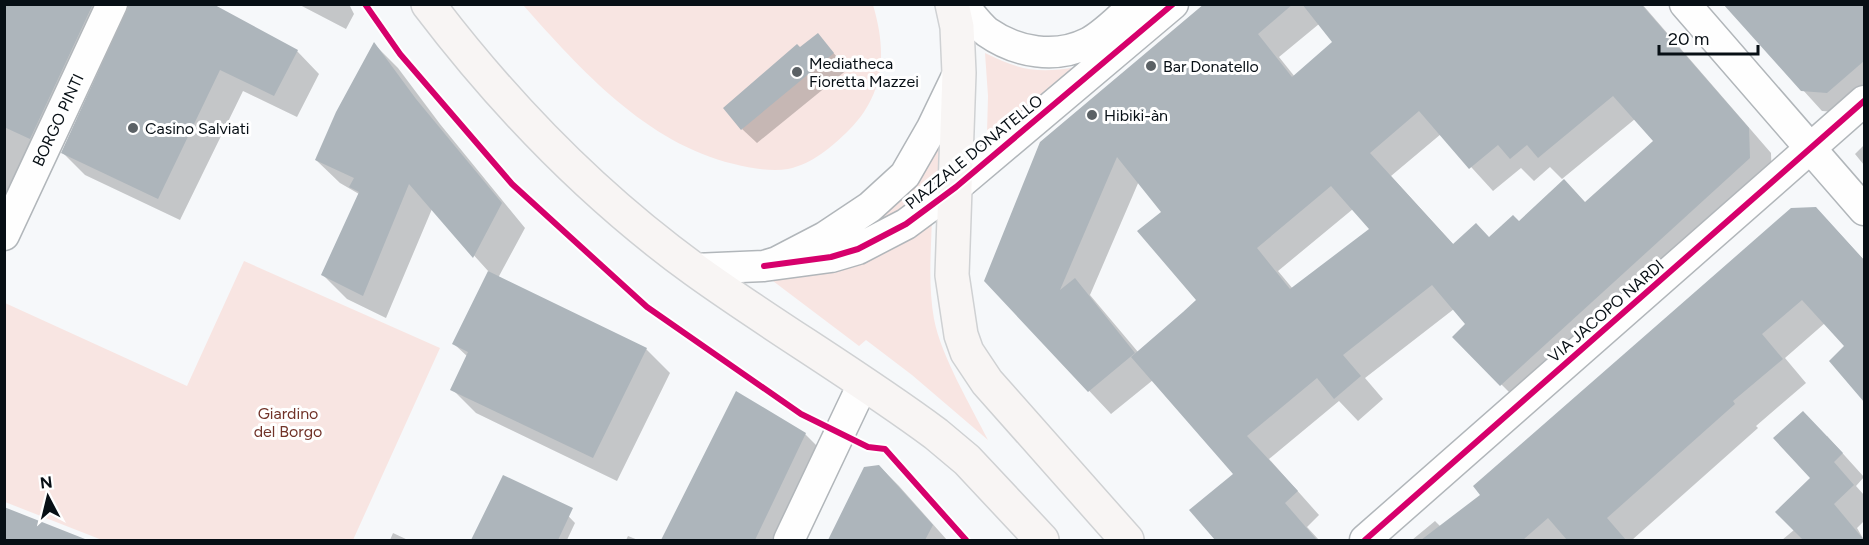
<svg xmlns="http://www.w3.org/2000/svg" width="1869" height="545" viewBox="0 0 1869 545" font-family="Figtree,sans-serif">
<rect width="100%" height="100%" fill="#f6f8fa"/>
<!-- green -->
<path fill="#f8e5e2" d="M 523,5 L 873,5 C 887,52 885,94 849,130 C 832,147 812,164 788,169 C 771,172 750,168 734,164 C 646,143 581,70 523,5 Z
M 985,53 C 1019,70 1038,74 1076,67 L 995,137 L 987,133 L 988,96 Z
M 940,131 L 937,186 L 886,222 L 882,215 Z
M 932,217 C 931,251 928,285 934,319 C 941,356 971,406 988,440 L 912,375 L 866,340 L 859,346 L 769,278 Z
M 244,261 L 440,348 L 353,540 L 102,540 L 5,502 L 5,303 L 187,386 Z"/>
<!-- shadow -->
<path fill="#0003" fill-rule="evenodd" d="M 4,4 L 210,4 L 297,51 L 319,74 L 297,117 L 243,91 L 180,220 L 85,175 L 63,153 L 130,10 L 124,12 L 4,235 Z
M 298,4 L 349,4 L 354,14 L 346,29 Z
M 1207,4 L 1642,4 L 1771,153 L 1772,181 L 1524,407 L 1454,337 L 1467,324 L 1454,309 L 1365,378 L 1383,399 L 1358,421 L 1339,401 L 1269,459 L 1319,515 L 1307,527 L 1319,540 L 1217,540 L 1191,510 L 1235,474 L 1153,380 L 1111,414 L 986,281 ZM 1319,24 L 1334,42 L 1295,77 L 1279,57 ZM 1635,119 L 1655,141 L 1586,203 L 1519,223 L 1490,239 L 1454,245 L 1391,176 L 1441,134 L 1493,191 L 1521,168 L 1534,181 L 1550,167 L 1562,179 ZM 1139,181 L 1163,212 L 1198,301 L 1138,352 L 1090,295 ZM 1353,209 L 1371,229 L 1293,289 L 1278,271 Z
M 1725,4 L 1864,4 L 1864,98 L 1848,113 L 1822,111 Z
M 817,35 L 848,69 L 757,143 L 742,129 L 800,49 Z
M 375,45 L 398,68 L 440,124 L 525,228 L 498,278 L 646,349 L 670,373 L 617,481 L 476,413 L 452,389 L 468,357 L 454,344 L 489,272 L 432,209 L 386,318 L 347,299 L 323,275 L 359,194 L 340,183 L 316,160 Z
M 1864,145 L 1864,165 L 1855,154 Z
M 1816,208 L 1864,260 L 1864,398 L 1858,392 L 1846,346 L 1825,323 L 1785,358 L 1806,383 L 1756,426 L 1758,428 L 1632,540 L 1412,540 L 1435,521 L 1441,527 L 1483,495 Z
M 736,393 L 805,434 L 827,456 L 786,540 L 663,540 Z
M 1827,436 L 1864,477 L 1856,486 L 1864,495 L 1864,521 L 1857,528 L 1864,540 L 1782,540 L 1794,530 Z
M 879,466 L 899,486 L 947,540 L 830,540 L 865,468 Z
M 503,477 L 553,500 L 575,523 L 567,540 L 473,540 Z
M 4,509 L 85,540 L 4,540 Z
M 393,533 L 408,540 L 390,540 Z
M 628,536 L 638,540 L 626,540 Z"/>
<!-- building -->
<path fill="#adb5bb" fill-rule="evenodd" d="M 4,4 L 93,4 L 30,139 L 4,127 Z
M 129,4 L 213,4 L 298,50 L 274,96 L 220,70 L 158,199 L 61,153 Z
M 1204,4 L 1293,4 L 1258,34 L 1292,77 L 1332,42 L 1302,4 L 1641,4 L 1749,128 L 1750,158 L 1500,386 L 1452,337 L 1465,324 L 1432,285 L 1343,355 L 1361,376 L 1334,399 L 1317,378 L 1247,436 L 1298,491 L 1285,503 L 1317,540 L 1215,540 L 1189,510 L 1233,474 L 1131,357 L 1183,312 L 1196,300 L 1137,231 L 1161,212 L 1117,157 L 1060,290 L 1075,278 L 1135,353 L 1088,392 L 984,281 L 1040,142 ZM 1613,96 L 1653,141 L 1585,202 L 1564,179 L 1519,221 L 1513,215 L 1489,237 L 1476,223 L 1453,244 L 1370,153 L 1419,111 L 1469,169 L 1498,145 L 1510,159 L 1527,145 L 1538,158 ZM 1331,186 L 1369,229 L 1290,289 L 1257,248 Z
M 1723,4 L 1864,4 L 1864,61 L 1827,93 L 1801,91 Z
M 818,33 L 834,53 L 741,130 L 723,108 L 797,44 L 800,47 Z
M 374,42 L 416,99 L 502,203 L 473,258 L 409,184 L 363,296 L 321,275 L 359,192 L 349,187 L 354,178 L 315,160 L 336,112 Z
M 1816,207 L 1864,260 L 1864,402 L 1829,361 L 1844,346 L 1802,300 L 1762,334 L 1783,359 L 1733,401 L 1735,404 L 1607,518 L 1626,540 L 1567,540 L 1548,518 L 1523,540 L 1421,540 L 1480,495 L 1473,486 L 1791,208 Z
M 488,271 L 647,348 L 593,458 L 450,390 L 468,352 L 452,344 Z
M 736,391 L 806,433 L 755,540 L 661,540 Z
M 1803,411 L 1843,453 L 1834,462 L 1854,485 L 1834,504 L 1864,540 L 1803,540 L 1775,512 L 1810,478 L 1773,438 Z
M 879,465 L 933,525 L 925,540 L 828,540 L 864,467 Z
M 503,475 L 573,508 L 558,540 L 471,540 Z
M 4,507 L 85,539 L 84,540 L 4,540 Z"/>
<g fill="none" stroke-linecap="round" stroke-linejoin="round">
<defs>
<path id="street" d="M 962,4 C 970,13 978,25 987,32 C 1017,53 1056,59 1088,43 C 1105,34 1121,17 1135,4
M 1685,4 L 1864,210
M 4,235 L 112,4
M 764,266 L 831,257 L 858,249 L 906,224 L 956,187 L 1173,4
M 694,269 L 764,266 L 777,262 L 825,237 L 870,207 L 905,175 L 932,128 L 958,74
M 789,540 L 863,384
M 1365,540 L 1864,101"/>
<path id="primary" d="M 428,4 C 504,104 593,196 695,270 C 774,327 858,376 936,434 L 967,460 L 1042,540
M 952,4 L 957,27 L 959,73 L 952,275 L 961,335 L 967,352 L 987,382 L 1127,540"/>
</defs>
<!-- street casing -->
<use href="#street" stroke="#b1b6ba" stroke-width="33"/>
<!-- primary casing -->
<use href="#primary" stroke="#cfd1d3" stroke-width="36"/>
<!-- street -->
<use href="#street" stroke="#fefefe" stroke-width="30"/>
<!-- primary -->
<use href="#primary" stroke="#f8f5f4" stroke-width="33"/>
<defs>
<path id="cycleway" d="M 365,4 L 400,54 L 512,184 L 647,307 L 801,414 L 868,447 L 885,449 L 966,540
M 764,266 L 831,257 L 858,249 L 906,224 L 956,187 L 1173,4
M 1365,540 L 1864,101"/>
</defs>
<!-- cycleway casing -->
<use href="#cycleway" stroke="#fff" stroke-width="10"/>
<!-- cycleway -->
<use href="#cycleway" stroke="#d6006c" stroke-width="6"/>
</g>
<!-- markers -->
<g fill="#5b6165" stroke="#fff" stroke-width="2">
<circle cx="1151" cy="66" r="6"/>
<circle cx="797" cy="72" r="6"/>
<circle cx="1092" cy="115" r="6"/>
<circle cx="133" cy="128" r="6"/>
</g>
<g text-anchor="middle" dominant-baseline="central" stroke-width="6" stroke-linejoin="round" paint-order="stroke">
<!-- poi labels -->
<g font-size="16" fill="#070f15" stroke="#fff" text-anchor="start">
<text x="809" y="63">Mediatheca<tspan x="809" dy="18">Fioretta Mazzei</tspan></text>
<text x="1163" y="66">Bar Donatello</text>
<text x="1104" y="115">Hibiki-àn</text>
<text x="145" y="128">Casino Salviati</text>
</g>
<!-- street labels -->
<g font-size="16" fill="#070f15" stroke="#fff">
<text transform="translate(58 120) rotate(-65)">BORGO PINTI</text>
<text transform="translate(974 152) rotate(-39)">PIAZZALE DONATELLO</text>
<text transform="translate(1606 311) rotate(-41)">VIA JACOPO NARDI</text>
</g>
<!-- park labels -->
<g font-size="16" fill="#713329" stroke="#fff">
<text x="288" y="413">Giardino<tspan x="288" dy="18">del Borgo</tspan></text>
</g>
</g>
<!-- border -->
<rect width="1869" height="545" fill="none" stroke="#070f15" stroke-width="12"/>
<!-- north arrow -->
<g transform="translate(48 497) rotate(353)" stroke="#ffffff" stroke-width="4.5" paint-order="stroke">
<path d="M0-4.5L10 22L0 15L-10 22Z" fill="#070f15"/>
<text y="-9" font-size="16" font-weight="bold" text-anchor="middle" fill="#070f15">N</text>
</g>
<!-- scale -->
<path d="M1659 45v9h99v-9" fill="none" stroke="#070f15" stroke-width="3"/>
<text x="1668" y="45" font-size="18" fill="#070f15" stroke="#ffffff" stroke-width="4.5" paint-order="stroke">20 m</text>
</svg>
